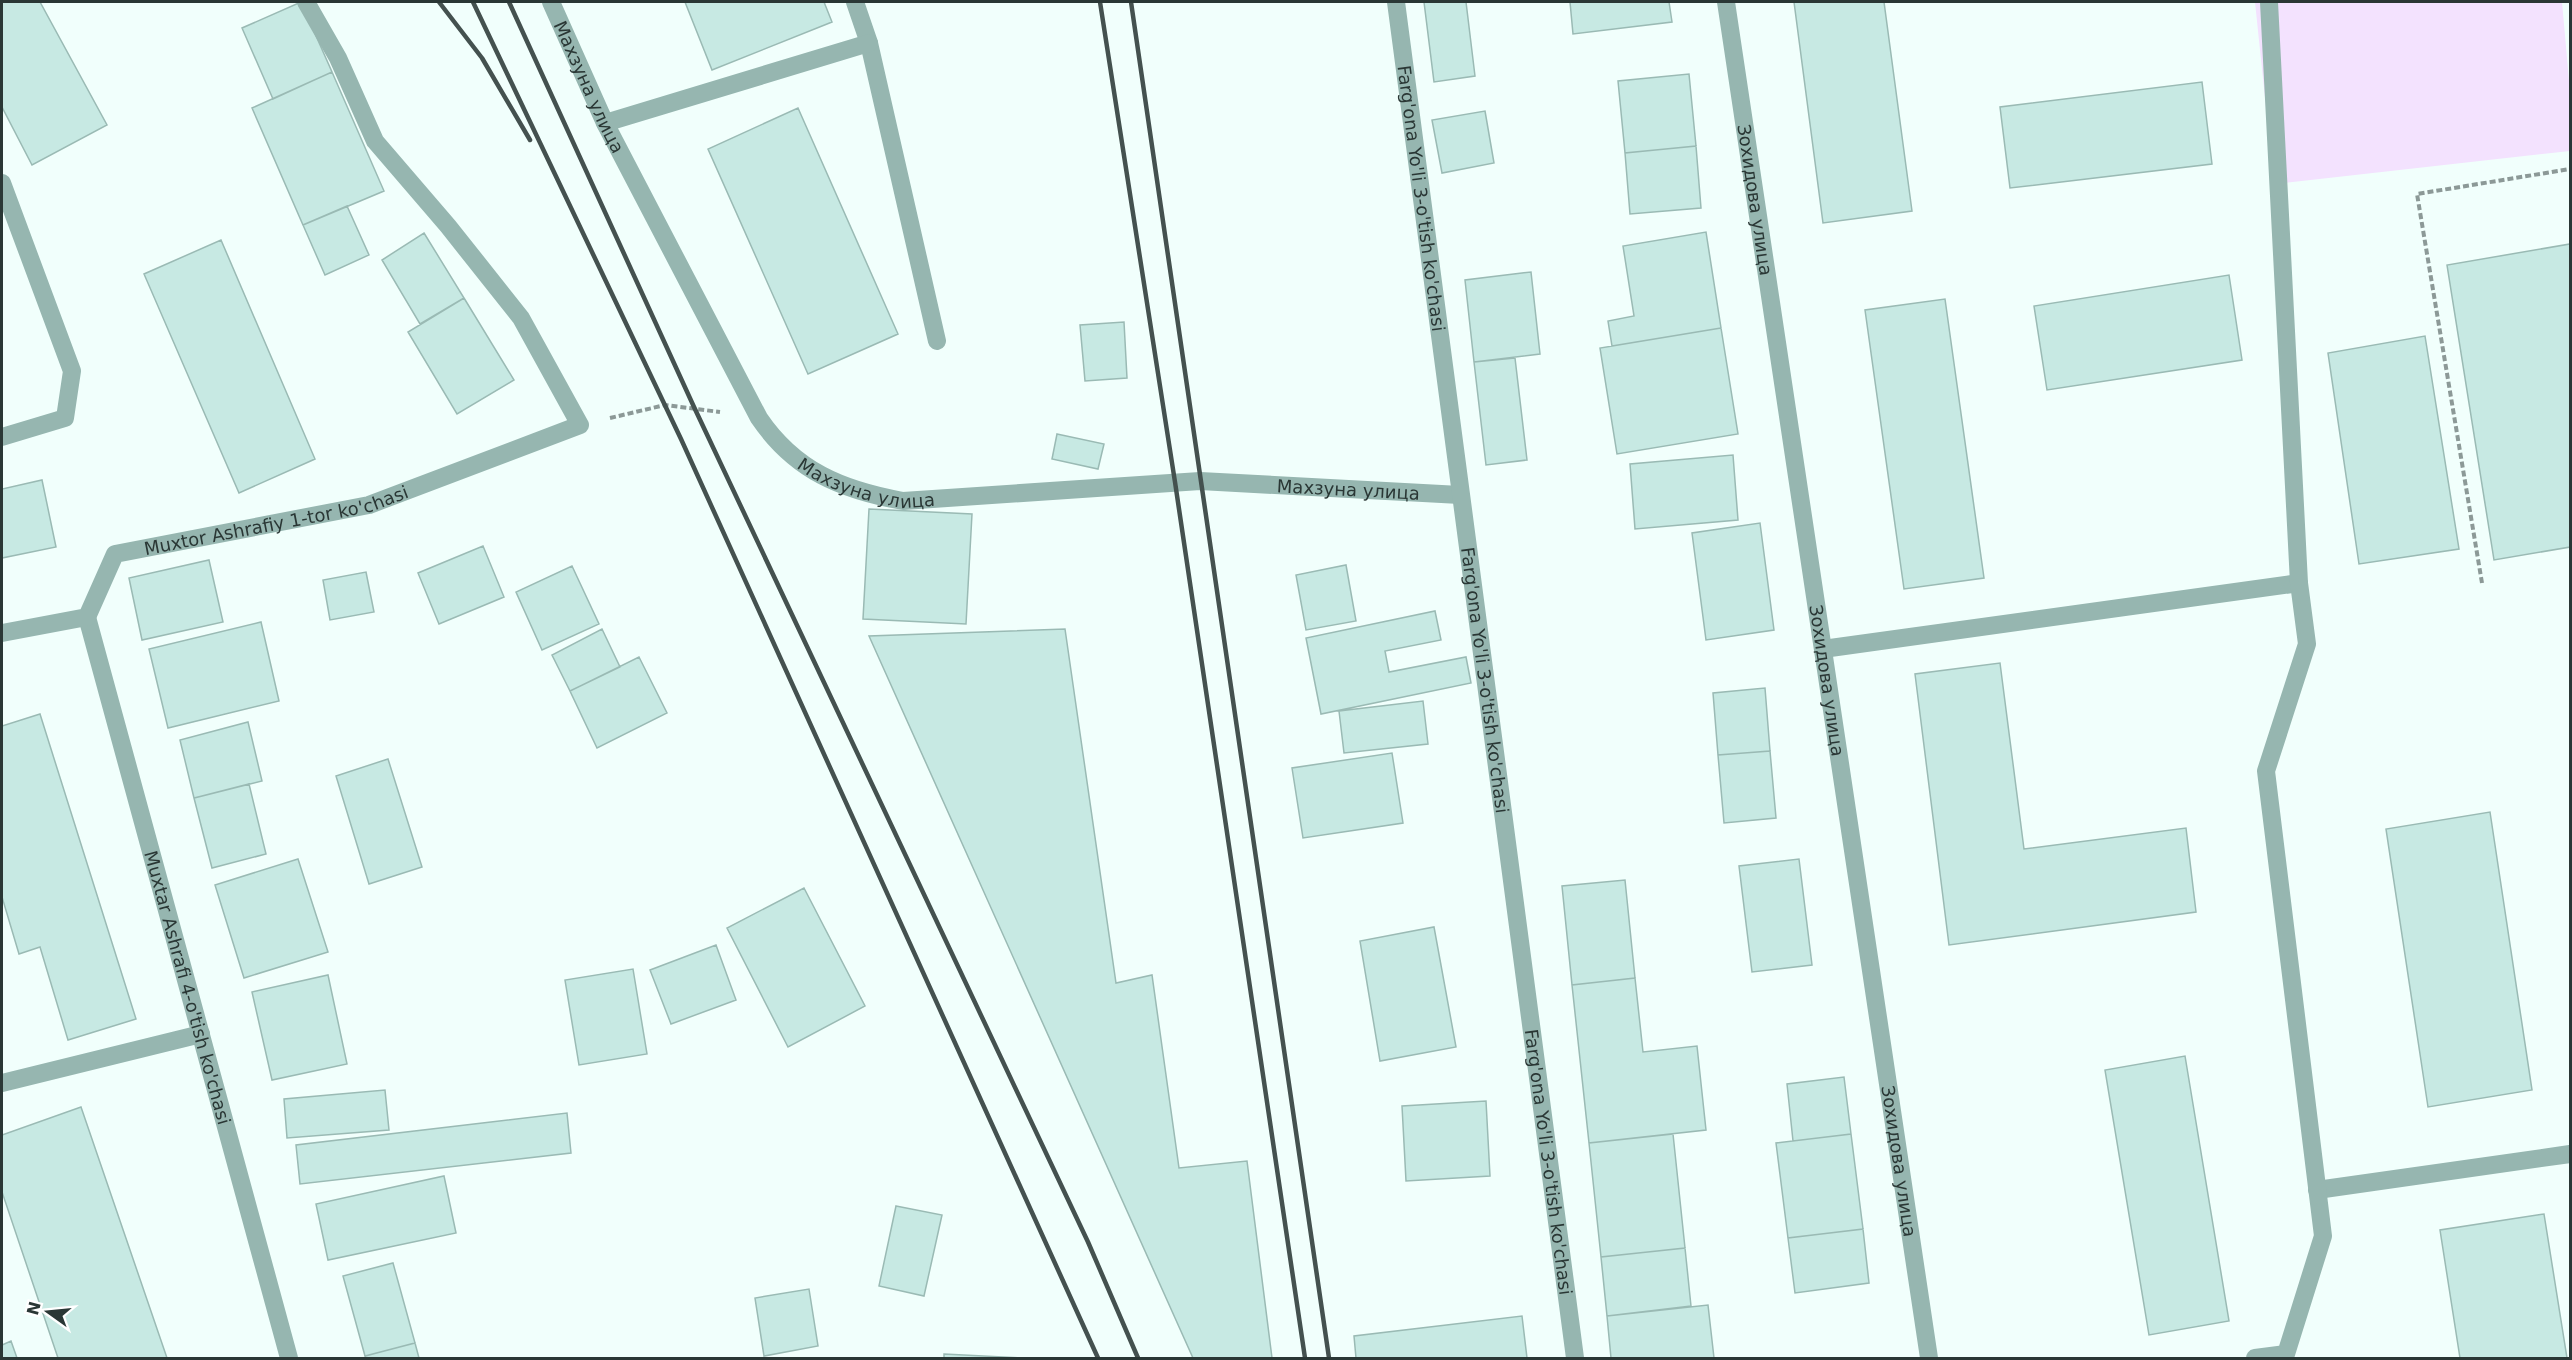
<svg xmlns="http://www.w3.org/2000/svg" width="2572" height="1360" viewBox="0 0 2572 1360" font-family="'DejaVu Sans',sans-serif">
<rect width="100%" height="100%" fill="#f1fffc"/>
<!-- pitch -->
<path fill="#f3e2fe" d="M 2255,2 L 2562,2 L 2570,92 L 2570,151 L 2274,184 Z"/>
<!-- building -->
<path fill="#c7e9e3" stroke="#9abab4" stroke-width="1.5" d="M 2,2 L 40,2 L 107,125 L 32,165 L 2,107 Z
M 301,2 L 332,72 L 273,99 L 242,28 Z
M 685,2 L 824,2 L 832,22 L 712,70 Z
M 1424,2 L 1466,2 L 1475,76 L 1434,82 Z
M 1570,2 L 1669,2 L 1672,22 L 1573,34 Z
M 1794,2 L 1884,2 L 1912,211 L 1823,223 Z
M 332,72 L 384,191 L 303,225 L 252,108 Z
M 1689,74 L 1696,146 L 1625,153 L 1618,81 Z
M 2202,82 L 2212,164 L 2010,188 L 2000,107 Z
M 798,108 L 898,334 L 808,374 L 708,149 Z
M 1485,111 L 1494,163 L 1442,173 L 1432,120 Z
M 1696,146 L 1701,208 L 1630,214 L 1625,153 Z
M 347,206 L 369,255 L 325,275 L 303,225 Z
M 1706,232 L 1721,328 L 1612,346 L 1608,321 L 1634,316 L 1623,246 Z
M 424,233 L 464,298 L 420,324 L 382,260 Z
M 221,240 L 315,459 L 239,493 L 144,274 Z
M 2570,244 L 2570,547 L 2494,560 L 2447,265 Z
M 1531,272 L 1540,354 L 1474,362 L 1465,280 Z
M 2229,275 L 2242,360 L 2047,390 L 2034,306 Z
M 464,298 L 514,380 L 457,414 L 408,332 Z
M 1945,299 L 1984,578 L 1904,589 L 1865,310 Z
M 1124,322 L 1127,378 L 1085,381 L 1080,325 Z
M 1721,328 L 1738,434 L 1617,454 L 1600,348 Z
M 2425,336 L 2459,549 L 2359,564 L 2328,353 Z
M 1515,358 L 1527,460 L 1486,465 L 1474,362 Z
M 1057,434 L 1104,444 L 1098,469 L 1052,459 Z
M 1733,455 L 1738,520 L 1635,529 L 1630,464 Z
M 42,480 L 56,547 L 2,558 L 2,489 Z
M 869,509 L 972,514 L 966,624 L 863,619 Z
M 1760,523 L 1774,630 L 1706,640 L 1692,533 Z
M 483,546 L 504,597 L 439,624 L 418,573 Z
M 209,560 L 223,622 L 142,640 L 129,578 Z
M 1346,565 L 1356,621 L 1306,630 L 1296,575 Z
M 572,566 L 599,624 L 542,650 L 516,592 Z
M 366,572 L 374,612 L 330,620 L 323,580 Z
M 1435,611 L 1441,640 L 1385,651 L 1389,672 L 1466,657 L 1471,683 L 1321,714 L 1306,638 Z
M 261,622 L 279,701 L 168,728 L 149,649 Z
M 602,629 L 620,667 L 570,691 L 552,655 Z
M 1065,629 L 1116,983 L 1152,975 L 1179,1168 L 1247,1161 L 1272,1358 L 1193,1358 L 869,636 Z
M 639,657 L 667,713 L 597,748 L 570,691 Z
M 2000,663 L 2024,849 L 2186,828 L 2196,912 L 1949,945 L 1915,674 Z
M 1765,688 L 1770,751 L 1718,755 L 1713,693 Z
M 1423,701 L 1428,744 L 1344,753 L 1339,711 Z
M 40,714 L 136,1019 L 68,1040 L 40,947 L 19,954 L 2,897 L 2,726 Z
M 248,722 L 262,781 L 194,798 L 180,740 Z
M 1770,751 L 1776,818 L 1724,823 L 1718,755 Z
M 1392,753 L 1403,823 L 1303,838 L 1292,768 Z
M 388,759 L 422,867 L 369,884 L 336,776 Z
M 249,784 L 266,854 L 212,868 L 194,798 Z
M 2490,812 L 2532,1090 L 2428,1107 L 2386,829 Z
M 298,859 L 328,952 L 244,978 L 215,885 Z
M 1799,859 L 1812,965 L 1752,972 L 1739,866 Z
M 1625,880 L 1635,978 L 1572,985 L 1562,886 Z
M 804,888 L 865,1006 L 788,1047 L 727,928 Z
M 1434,927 L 1456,1047 L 1380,1061 L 1360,941 Z
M 716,945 L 736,1000 L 671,1024 L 650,970 Z
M 633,969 L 647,1054 L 579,1065 L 565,980 Z
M 328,975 L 347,1064 L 272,1080 L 252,992 Z
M 1635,978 L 1643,1052 L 1697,1046 L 1706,1130 L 1589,1143 L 1572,985 Z
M 2185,1056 L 2229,1321 L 2149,1335 L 2105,1070 Z
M 1844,1077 L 1851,1134 L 1793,1141 L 1787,1084 Z
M 385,1090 L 389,1130 L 287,1138 L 284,1099 Z
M 1486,1101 L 1490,1176 L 1406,1181 L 1402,1106 Z
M 81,1107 L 167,1358 L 58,1358 L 2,1192 L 2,1135 Z
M 567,1113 L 571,1153 L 300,1184 L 296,1145 Z
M 1673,1134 L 1685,1248 L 1601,1257 L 1589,1143 Z
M 1851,1134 L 1863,1229 L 1788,1238 L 1776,1143 Z
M 444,1176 L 456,1233 L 328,1260 L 316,1204 Z
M 896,1206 L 942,1215 L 924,1296 L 879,1286 Z
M 2544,1214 L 2567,1358 L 2460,1358 L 2440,1230 Z
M 1863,1229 L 1869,1283 L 1795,1293 L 1788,1238 Z
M 1685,1248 L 1691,1306 L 1607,1316 L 1601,1257 Z
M 393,1263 L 415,1343 L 365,1356 L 343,1276 Z
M 809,1289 L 818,1346 L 764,1356 L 755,1298 Z
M 1708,1305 L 1714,1358 L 1611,1358 L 1607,1316 Z
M 1522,1316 L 1527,1358 L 1356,1358 L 1354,1336 Z
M 11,1341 L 17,1358 L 2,1358 L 2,1345 Z
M 415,1343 L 419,1358 L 366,1358 L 365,1356 Z
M 944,1354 L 1021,1358 L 944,1358 Z"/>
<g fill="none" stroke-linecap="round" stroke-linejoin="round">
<!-- path -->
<path stroke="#8c9997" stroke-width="4" stroke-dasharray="6 3" stroke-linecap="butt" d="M 610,418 L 665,405 L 720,412
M 2482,583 L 2417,194 L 2570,169"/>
<!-- minor -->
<g stroke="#96b6b0" stroke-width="18">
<path id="s1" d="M 551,2 L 605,123 L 759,418 C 795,471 842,490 903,501 L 1200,481 L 1460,495"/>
<path d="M 855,2 L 869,43 L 937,341"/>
<path id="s2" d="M 1396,2 L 1575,1358"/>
<path id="s3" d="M 1726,2 L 1929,1358"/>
<path d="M 605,123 L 869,43"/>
<path d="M 2,183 L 72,371 L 65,418 L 2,437"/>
<path id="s4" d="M 87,617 L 289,1358"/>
<path id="s5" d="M 2,633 L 87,617 L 115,554 L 369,505 L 580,425 L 521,318 L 448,226 L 375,141 L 338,58 L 306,2"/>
<path d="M 1823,649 L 2299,583"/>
<path d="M 2,1083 L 201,1034"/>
<path d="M 2317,1190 L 2570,1154"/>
<path d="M 2255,1358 L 2286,1354 L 2323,1236 L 2266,771 L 2307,644 L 2299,583 L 2269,2"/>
</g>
<!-- rail -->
<path stroke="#44514f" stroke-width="4.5" d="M 439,2 L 482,58 L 530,140
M 473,2 L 681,439 L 1098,1358
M 509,2 L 694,407 L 1088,1242 L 1138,1358
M 1100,2 L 1175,482 L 1305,1358
M 1131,2 L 1329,1358"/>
</g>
<g text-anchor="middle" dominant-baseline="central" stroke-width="4.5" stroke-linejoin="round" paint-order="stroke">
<!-- street labels -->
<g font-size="18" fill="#2a3735" stroke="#fff">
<text stroke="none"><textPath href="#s1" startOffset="93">Махзуна улица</textPath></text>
<text stroke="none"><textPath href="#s2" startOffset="198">Farg'ona Yo'li 3-o'tish ko'chasi</textPath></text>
<text stroke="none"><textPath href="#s3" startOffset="200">Зохидова улица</textPath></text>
<text stroke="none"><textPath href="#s1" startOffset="597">Махзуна улица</textPath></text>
<text stroke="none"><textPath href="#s1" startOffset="1083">Махзуна улица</textPath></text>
<text stroke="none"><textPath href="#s5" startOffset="320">Muxtor Ashrafiy 1-tor ko'chasi</textPath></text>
<text stroke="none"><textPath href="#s2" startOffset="684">Farg'ona Yo'li 3-o'tish ko'chasi</textPath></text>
<text stroke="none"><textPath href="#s3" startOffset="686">Зохидова улица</textPath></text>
<text stroke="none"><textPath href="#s4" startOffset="384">Muxtar Ashrafi 4-o'tish ko'chasi</textPath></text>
<text stroke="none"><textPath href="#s3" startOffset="1172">Зохидова улица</textPath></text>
<text stroke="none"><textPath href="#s2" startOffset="1170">Farg'ona Yo'li 3-o'tish ko'chasi</textPath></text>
</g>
</g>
<!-- border -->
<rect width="2572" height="1360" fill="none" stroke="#2a3735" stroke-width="6"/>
<!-- north arrow -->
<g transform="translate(48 1312) rotate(285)" stroke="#ffffff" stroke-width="4.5" paint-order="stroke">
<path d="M0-4.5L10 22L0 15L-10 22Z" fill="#2a3735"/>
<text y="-9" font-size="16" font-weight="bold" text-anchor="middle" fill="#2a3735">N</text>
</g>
</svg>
